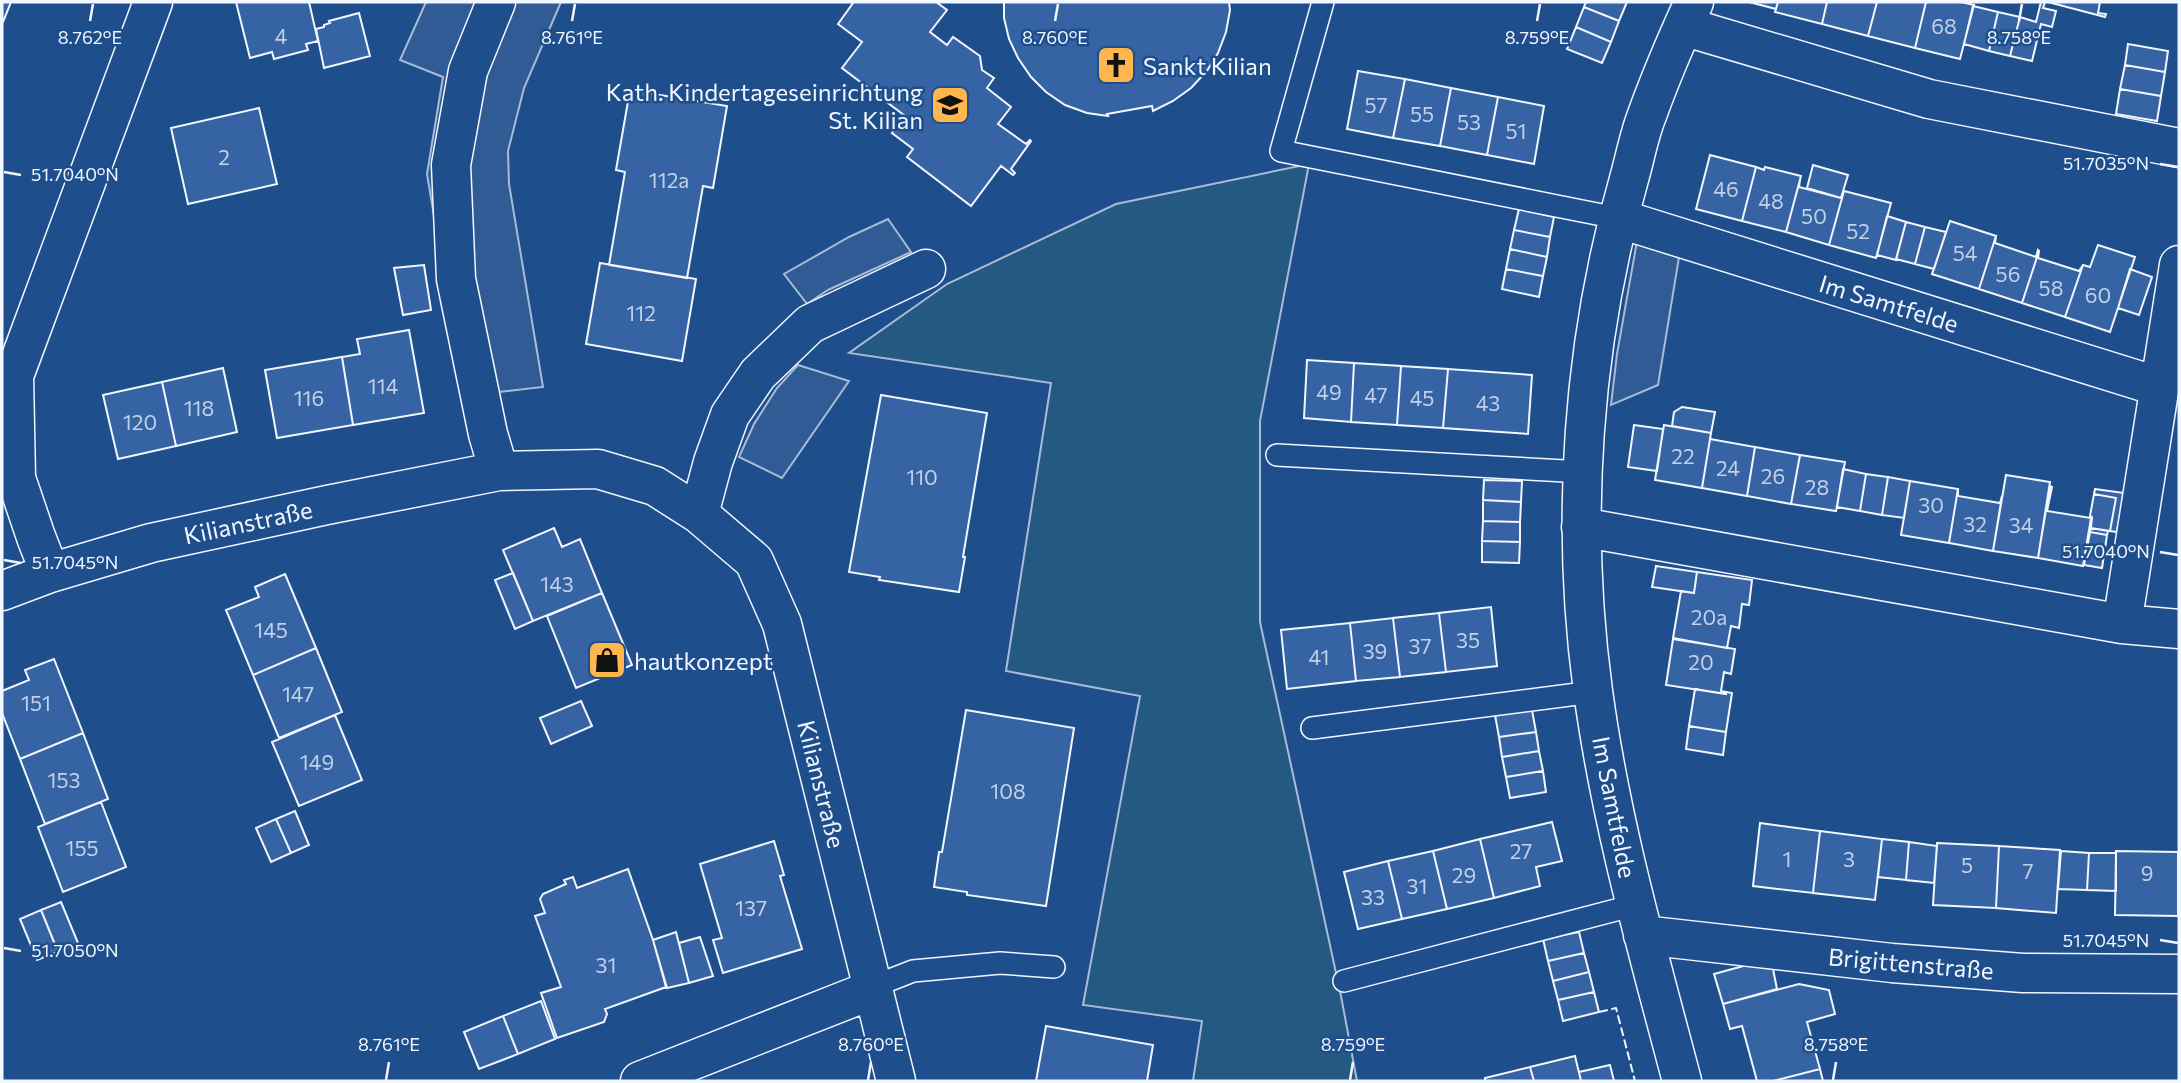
<svg xmlns="http://www.w3.org/2000/svg" width="2181" height="1083" viewBox="0 0 2181 1083" font-family="Commissioner,sans-serif">
<rect width="100%" height="100%" fill="#1f4e8c"/>
<!-- green -->
<path fill="#245a82" stroke="#a8bbd7" stroke-width="2" d="M 1309,164 L 1260,421 L 1260,622 L 1341,996 L 1357,1081 L 1193,1081 L 1202,1021 L 1083,1005 L 1140,696 L 1006,671 L 1051,383 L 849,353 L 947,284 L 1116,204 Z"/>
<!-- parking -->
<path fill="#305b95" stroke="#a8bbd7" stroke-width="2" d="M 426,2 L 561,2 L 524,88 L 508,151 L 509,184 L 543,387 L 464,396 L 427,174 L 443,77 L 400,60 Z
M 888,219 L 911,252 L 828,290 L 807,304 L 784,274 L 849,237 Z
M 1637,241 L 1680,251 L 1658,385 L 1611,405 L 1617,354 Z
M 798,365 L 849,381 L 782,478 L 739,457 L 754,424 L 777,388 Z"/>
<!-- building -->
<path fill="#3563a3" stroke="#f2f6ff" stroke-width="2" d="M 2,2 L 11,2 L 3,22 L 2,22 Z
M 236,2 L 309,2 L 318,41 L 306,44 L 308,50 L 274,59 L 272,52 L 250,58 Z
M 850,2 L 936,2 L 947,10 L 930,32 L 947,45 L 953,37 L 980,56 L 982,70 L 994,78 L 987,88 L 1011,107 L 998,124 L 1026,144 L 1030,140 L 1031,141 L 1011,169 L 1015,173 L 1013,175 L 1001,166 L 971,206 L 907,157 L 913,149 L 892,133 L 905,116 L 842,68 L 862,42 L 838,24 L 853,3 Z
M 1004,2 L 1229,2 L 1230,10 L 1226,32 L 1218,53 L 1207,71 L 1191,88 L 1173,101 L 1153,111 L 1152,106 L 1107,114 L 1108,116 L 1087,113 L 1065,105 L 1046,92 L 1031,77 L 1018,58 L 1009,39 L 1004,18 Z
M 1586,2 L 1627,2 L 1619,21 L 1584,7 Z
M 1749,2 L 1778,2 L 1776,9 Z
M 1778,2 L 1827,2 L 1822,24 L 1775,12 Z
M 1827,2 L 1877,2 L 1868,36 L 1822,24 Z
M 1877,2 L 1926,2 L 1915,48 L 1868,36 Z
M 1926,2 L 1961,2 L 1974,5 L 1960,59 L 1915,48 Z
M 2041,2 L 2045,2 L 2043,8 L 2056,11 L 2052,27 L 2041,24 L 2032,61 L 2010,56 L 2020,17 L 2036,22 Z
M 2048,2 L 2100,2 L 2098,13 L 2106,14 L 2105,17 Z
M 1973,6 L 1998,12 L 1989,51 L 1964,44 Z
M 1584,7 L 1619,21 L 1611,42 L 1576,27 Z
M 1998,12 L 2020,17 L 2010,56 L 1989,51 Z
M 359,13 L 370,56 L 324,68 L 316,29 L 324,27 L 324,25 L 330,23 L 329,21 Z
M 1576,27 L 1611,42 L 1602,63 L 1567,49 Z
M 2128,44 L 2168,51 L 2165,72 L 2125,65 Z
M 2125,65 L 2165,72 L 2161,96 L 2120,89 Z
M 1358,71 L 1405,79 L 1393,138 L 1347,129 Z
M 1405,79 L 1451,88 L 1440,146 L 1393,138 Z
M 1451,88 L 1498,97 L 1487,155 L 1440,146 Z
M 2120,89 L 2161,96 L 2157,121 L 2116,114 Z
M 630,90 L 727,106 L 713,188 L 703,186 L 687,278 L 609,265 L 625,172 L 616,170 Z
M 1498,97 L 1544,106 L 1534,164 L 1487,155 Z
M 259,108 L 277,184 L 188,204 L 171,128 Z
M 1710,155 L 1756,167 L 1742,221 L 1696,209 Z
M 1813,165 L 1848,175 L 1841,198 L 1807,188 Z
M 1756,167 L 1764,170 L 1765,167 L 1801,176 L 1786,232 L 1742,221 Z
M 1800,180 L 1799,187 L 1841,198 L 1844,191 L 1829,245 L 1786,232 Z
M 1844,191 L 1891,203 L 1876,258 L 1829,245 Z
M 1519,209 L 1554,217 L 1550,237 L 1514,230 Z
M 1887,216 L 1906,222 L 1896,260 L 1877,255 Z
M 1950,221 L 1996,236 L 1979,289 L 1932,274 Z
M 1906,222 L 1925,227 L 1915,264 L 1896,259 Z
M 1925,227 L 1946,232 L 1934,269 L 1915,264 Z
M 1514,230 L 1550,237 L 1547,257 L 1510,249 Z
M 1996,236 L 1995,243 L 2036,257 L 2038,250 L 2039,251 L 2022,303 L 1979,289 Z
M 2098,245 L 2135,257 L 2110,332 L 2065,317 L 2083,265 L 2090,267 Z
M 1510,249 L 1547,257 L 1543,276 L 1506,269 Z
M 2039,251 L 2038,258 L 2079,271 L 2083,265 L 2065,317 L 2022,303 Z
M 600,263 L 696,279 L 682,361 L 586,344 Z
M 424,265 L 431,310 L 403,315 L 394,268 Z
M 1506,269 L 1543,276 L 1539,297 L 1502,289 Z
M 2130,269 L 2152,277 L 2139,315 L 2118,308 Z
M 409,330 L 424,413 L 353,425 L 342,357 L 360,354 L 357,339 Z
M 342,357 L 353,425 L 277,438 L 265,370 Z
M 1307,360 L 1354,363 L 1351,422 L 1304,418 Z
M 1354,363 L 1401,366 L 1397,425 L 1351,422 Z
M 1401,366 L 1448,369 L 1443,428 L 1397,425 Z
M 223,368 L 237,432 L 176,446 L 162,382 Z
M 1448,369 L 1532,375 L 1528,434 L 1443,428 Z
M 162,382 L 176,446 L 118,459 L 103,395 Z
M 881,395 L 987,413 L 963,557 L 965,557 L 959,592 L 879,580 L 880,577 L 849,572 Z
M 1682,407 L 1715,412 L 1711,433 L 1672,426 L 1674,412 Z
M 1634,425 L 1663,429 L 1657,471 L 1628,467 Z
M 1664,425 L 1711,433 L 1702,488 L 1655,480 Z
M 1710,439 L 1755,447 L 1747,496 L 1702,488 Z
M 1755,447 L 1800,455 L 1791,504 L 1747,496 Z
M 1800,455 L 1845,462 L 1836,511 L 1791,504 Z
M 1843,469 L 1866,474 L 1860,511 L 1837,507 Z
M 1866,474 L 1888,477 L 1882,515 L 1860,511 Z
M 2006,475 L 2050,482 L 2038,558 L 1993,551 Z
M 1888,477 L 1910,481 L 1904,518 L 1882,515 Z
M 1484,480 L 1522,481 L 1521,502 L 1483,500 Z
M 1910,481 L 1958,489 L 1949,543 L 1901,535 Z
M 2050,486 L 2052,487 L 2047,511 L 2091,518 L 2083,566 L 2038,558 Z
M 1958,489 L 1958,496 L 2000,503 L 2002,496 L 1993,551 L 1949,543 Z
M 2095,489 L 2124,493 L 2117,532 L 2110,531 L 2116,498 L 2094,494 Z
M 2094,494 L 2116,498 L 2110,531 L 2091,528 L 2092,517 L 2090,516 Z
M 1483,500 L 1521,502 L 1520,522 L 1483,521 Z
M 1483,521 L 1520,522 L 1520,542 L 1482,541 Z
M 554,528 L 562,547 L 580,539 L 602,593 L 533,621 L 503,550 Z
M 2091,528 L 2108,531 L 2107,535 L 2090,532 Z
M 2090,532 L 2107,535 L 2102,568 L 2084,565 Z
M 1482,541 L 1520,542 L 1519,563 L 1482,562 Z
M 1656,566 L 1697,572 L 1694,593 L 1652,587 Z
M 1697,572 L 1752,580 L 1749,605 L 1742,604 L 1739,628 L 1731,626 L 1727,648 L 1673,638 L 1681,591 L 1694,593 Z
M 513,573 L 533,621 L 515,629 L 495,580 Z
M 285,574 L 316,648 L 253,675 L 226,610 L 259,597 L 255,587 Z
M 602,593 L 632,665 L 576,688 L 547,616 Z
M 1491,607 L 1497,666 L 1446,672 L 1439,613 Z
M 1439,613 L 1446,672 L 1400,677 L 1393,618 Z
M 1393,618 L 1400,677 L 1356,681 L 1350,623 Z
M 1350,623 L 1356,681 L 1287,689 L 1281,630 Z
M 1673,639 L 1735,649 L 1731,674 L 1724,672 L 1721,691 L 1726,692 L 1726,694 L 1666,685 Z
M 316,648 L 342,712 L 279,738 L 253,675 Z
M 54,659 L 83,733 L 20,759 L 2,713 L 2,691 L 29,680 L 25,670 Z
M 1695,689 L 1726,694 L 1726,692 L 1732,693 L 1726,732 L 1689,726 Z
M 581,701 L 592,726 L 551,744 L 540,718 Z
M 966,710 L 1074,728 L 1046,906 L 967,895 L 967,892 L 934,887 L 939,852 L 942,852 Z
M 1532,710 L 1536,732 L 1499,737 L 1495,715 Z
M 335,715 L 362,780 L 299,806 L 272,742 Z
M 1689,726 L 1726,732 L 1723,755 L 1686,749 Z
M 1536,732 L 1539,751 L 1502,757 L 1499,737 Z
M 83,733 L 108,799 L 45,824 L 20,759 Z
M 1539,751 L 1543,771 L 1506,777 L 1502,757 Z
M 1543,771 L 1546,792 L 1510,798 L 1506,777 Z
M 101,802 L 126,867 L 63,892 L 38,827 Z
M 295,811 L 309,845 L 291,853 L 276,819 Z
M 276,819 L 291,853 L 271,862 L 256,828 Z
M 1552,822 L 1562,861 L 1536,867 L 1540,886 L 1494,898 L 1480,839 Z
M 1760,823 L 1820,831 L 1813,893 L 1753,886 Z
M 1820,831 L 1882,839 L 1875,900 L 1813,893 Z
M 1480,839 L 1494,898 L 1447,909 L 1433,851 Z
M 1882,839 L 1909,842 L 1906,880 L 1878,877 Z
M 774,841 L 784,875 L 780,876 L 802,949 L 723,973 L 713,940 L 722,938 L 700,864 Z
M 1909,842 L 1937,846 L 1934,883 L 1906,880 Z
M 1937,843 L 1999,846 L 1996,908 L 1933,905 Z
M 1999,846 L 2060,850 L 2056,913 L 1996,908 Z
M 1433,851 L 1447,909 L 1402,919 L 1388,861 Z
M 2061,851 L 2089,853 L 2087,890 L 2058,889 Z
M 2116,851 L 2178,852 L 2178,916 L 2115,915 Z
M 2178,852 L 2179,852 L 2179,916 L 2178,916 Z
M 2089,853 L 2116,853 L 2116,891 L 2087,890 Z
M 1388,861 L 1402,919 L 1358,929 L 1344,872 Z
M 628,869 L 653,940 L 666,987 L 605,1009 L 607,1014 L 604,1022 L 557,1038 L 541,993 L 561,987 L 535,916 L 545,913 L 540,899 L 543,894 L 566,884 L 564,880 L 573,877 L 577,888 Z
M 61,902 L 78,943 L 58,952 L 41,910 Z
M 41,910 L 58,952 L 37,960 L 20,919 Z
M 676,932 L 689,983 L 667,988 L 653,940 Z
M 1579,932 L 1584,953 L 1548,961 L 1543,939 Z
M 700,937 L 713,976 L 689,983 L 679,943 Z
M 1584,953 L 1589,972 L 1553,981 L 1548,961 Z
M 1747,965 L 1773,969 L 1777,989 L 1723,1004 L 1714,974 Z
M 1589,972 L 1594,992 L 1558,1000 L 1553,981 Z
M 1799,984 L 1829,990 L 1835,1014 L 1807,1022 L 1820,1069 L 1773,1081 L 1757,1081 L 1742,1026 L 1730,1029 L 1723,1004 Z
M 1594,992 L 1599,1012 L 1563,1021 L 1558,1000 Z
M 541,1001 L 555,1039 L 518,1054 L 503,1016 Z
M 503,1016 L 518,1054 L 479,1069 L 464,1032 Z
M 1046,1026 L 1153,1045 L 1147,1081 L 1036,1081 Z
M 1575,1056 L 1581,1081 L 1534,1081 L 1530,1067 Z
M 1610,1065 L 1614,1081 L 1581,1081 L 1579,1072 Z
M 1530,1067 L 1534,1081 L 1485,1081 L 1485,1078 Z
M 1820,1069 L 1823,1081 L 1773,1081 Z"/>
<g fill="none" stroke-linecap="round" stroke-linejoin="round">
<defs>
<path id="service" d="M 1323,2 L 1281,151 L 1617,218
M 1277,455 L 1583,472
M 1312,728 L 1593,692
M 1344,981 L 1635,905
M 872,987 L 913,971 L 1000,963 L 1054,967"/>
<path id="minor" d="M 496,2 L 468,71 L 451,165 L 456,279 L 488,434 L 499,471
M 1683,26 L 1929,99 L 2179,148
M 1617,218 L 2160,387
M 699,514 L 713,462 L 730,415 L 758,374 L 810,324 L 926,269
M 1581,527 L 2122,624 L 2179,629
M 50,573 L 36,537 L 16,478 L 14,376 L 153,2
M 2,591 L 50,573 L 151,543 L 327,505 L 499,471 L 598,469 L 655,486 L 699,514 L 754,561 L 782,624 L 896,1081
M 2122,624 L 2179,265
M 1643,935 L 1892,963 L 2023,973 L 2179,974
M 640,1081 L 859,995 L 872,987
M 1682,1081 C 1648,952 1611,824 1593,691 C 1570,521 1582,344 1629,179 C 1635,158 1639,135 1647,115 C 1661,76 1677,39 1694,2"/>
</defs>
<!-- service casing -->
<use href="#service" stroke="#f2f6ff" stroke-width="24"/>
<!-- minor casing -->
<use href="#minor" stroke="#f2f6ff" stroke-width="41"/>
<!-- service -->
<use href="#service" stroke="#1f4e8c" stroke-width="21"/>
<!-- minor -->
<use href="#minor" stroke="#1f4e8c" stroke-width="38"/>
<!-- fence -->
<path stroke="#f2f6ff" stroke-width="2" stroke-dasharray="9 3.5" stroke-linecap="butt" d="M 1599,1012 L 1616,1008 L 1635,1081"/>
</g>
<!-- ticks -->
<path fill="none" stroke="#f2f6ff" stroke-width="2.5" d="M 90,21 L 93,4M 572,21 L 575,4M 1055,21 L 1058,4M 1537,21 L 1540,4M 2019,21 L 2022,4M 2160,164 L 2178,167M 4,172 L 21,175M 2160,552 L 2178,555M 4,560 L 21,563M 2160,940 L 2178,943M 4,948 L 21,951M 386,1080 L 389,1062M 868,1080 L 871,1062M 1350,1080 L 1353,1062M 1833,1080 L 1836,1062"/>
<!-- icons -->
<defs>
<symbol id="church-square" viewBox="-11 -11 22 22"><rect x="-9" y="-9" width="18" height="18" rx="4" fill="#ffb74d" stroke="#1f4e8c"/><path d="M-1.2-6h2.4v3.5h3.3v2.4h-3.3V6h-2.4V-.1h-3.3v-2.4h3.3Z" fill="#111"/></symbol>
<symbol id="school-square" viewBox="-11 -11 22 22"><rect x="-9" y="-9" width="18" height="18" rx="4" fill="#ffb74d" stroke="#1f4e8c"/><path d="M0-5L7-2L0 1L-7-2ZM-4 1L0 2.5L4 1V4Q0 6-4 4Z" fill="#111"/></symbol>
<symbol id="shop-square" viewBox="-11 -11 22 22"><rect x="-9" y="-9" width="18" height="18" rx="4" fill="#ffb74d" stroke="#1f4e8c"/><path d="M-5-2.5h2.3a2.7 3.5 0 0 1 5.4 0H5L5.5 6h-11ZM-1.5-2.5h3a1.5 2.3 0 0 0-3 0Z" fill="#111"/></symbol>
</defs>
<g fill-rule="evenodd">
<use href="#church-square" x="1094" y="43" width="44" height="44"/>
<use href="#school-square" x="928" y="83" width="44" height="44"/>
<use href="#shop-square" x="585" y="638" width="44" height="44"/>
</g>
<g text-anchor="middle" dominant-baseline="central" stroke-width="5" stroke-linejoin="round" paint-order="stroke">
<!-- number labels -->
<g font-size="21" fill="#c3d1e8">
<text x="1944" y="25">68</text>
<text x="281" y="35">4</text>
<text x="1376" y="104">57</text>
<text x="1422" y="113">55</text>
<text x="1469" y="121">53</text>
<text x="1516" y="130">51</text>
<text x="224" y="156">2</text>
<text x="669" y="179">112a</text>
<text x="1726" y="188">46</text>
<text x="1771" y="200">48</text>
<text x="1814" y="215">50</text>
<text x="1858" y="230">52</text>
<text x="1965" y="252">54</text>
<text x="2008" y="273">56</text>
<text x="2051" y="287">58</text>
<text x="2098" y="294">60</text>
<text x="641" y="312">112</text>
<text x="383" y="385">114</text>
<text x="1329" y="391">49</text>
<text x="1376" y="394">47</text>
<text x="309" y="397">116</text>
<text x="1422" y="397">45</text>
<text x="1488" y="402">43</text>
<text x="199" y="407">118</text>
<text x="140" y="421">120</text>
<text x="1683" y="455">22</text>
<text x="1728" y="467">24</text>
<text x="1773" y="475">26</text>
<text x="922" y="476">110</text>
<text x="1817" y="486">28</text>
<text x="1931" y="504">30</text>
<text x="1975" y="523">32</text>
<text x="2021" y="524">34</text>
<text x="557" y="583">143</text>
<text x="1709" y="616">20a</text>
<text x="271" y="629">145</text>
<text x="1468" y="639">35</text>
<text x="1420" y="645">37</text>
<text x="1375" y="650">39</text>
<text x="1319" y="656">41</text>
<text x="1701" y="661">20</text>
<text x="298" y="693">147</text>
<text x="36" y="702">151</text>
<text x="317" y="761">149</text>
<text x="64" y="779">153</text>
<text x="1008" y="790">108</text>
<text x="82" y="847">155</text>
<text x="1521" y="850">27</text>
<text x="1787" y="858">1</text>
<text x="1849" y="858">3</text>
<text x="1967" y="864">5</text>
<text x="2028" y="870">7</text>
<text x="2147" y="872">9</text>
<text x="1464" y="874">29</text>
<text x="1417" y="885">31</text>
<text x="1373" y="896">33</text>
<text x="751" y="907">137</text>
<text x="606" y="964">31</text>
</g>
<!-- poi labels -->
<g font-size="24" fill="#f2f6ff" stroke="#1f4e8c" text-anchor="start">
<text x="1143" y="65">Sankt Kilian</text>
<text x="923" y="91" text-anchor="end">Kath. Kindertageseinrichtung<tspan x="923" dy="28">St. Kilian</tspan></text>
<text x="634" y="660">hautkonzept</text>
</g>
<!-- street labels -->
<g font-size="24" fill="#f2f6ff" stroke="#1f4e8c">
<text transform="translate(1889 303) rotate(17)">Im Samtfelde</text>
<text transform="translate(248 522) rotate(-12)">Kilianstraße</text>
<text transform="translate(822 784) rotate(76)">Kilianstraße</text>
<text transform="translate(1615 807) rotate(79)">Im Samtfelde</text>
<text transform="translate(1911 963) rotate(5)">Brigittenstraße</text>
</g>
</g>
<g font-size="18" text-anchor="middle" fill="#f2f6ff" stroke="#1f4e8c" stroke-width="5" stroke-linejoin="round" paint-order="stroke">
<text x="90" y="44">8.762°E</text>
<text x="572" y="44">8.761°E</text>
<text x="1055" y="44">8.760°E</text>
<text x="1537" y="44">8.759°E</text>
<text x="2019" y="44">8.758°E</text>
<text x="2106" y="170">51.7035°N</text>
<text x="75" y="181">51.7040°N</text>
<text x="2106" y="558">51.7040°N</text>
<text x="75" y="569">51.7045°N</text>
<text x="2106" y="947">51.7045°N</text>
<text x="75" y="957">51.7050°N</text>
<text x="389" y="1051">8.761°E</text>
<text x="871" y="1051">8.760°E</text>
<text x="1353" y="1051">8.759°E</text>
<text x="1836" y="1051">8.758°E</text>
</g>
<!-- border -->
<rect width="2181" height="1083" fill="none" stroke="#f2f6ff" stroke-width="7"/>
</svg>
